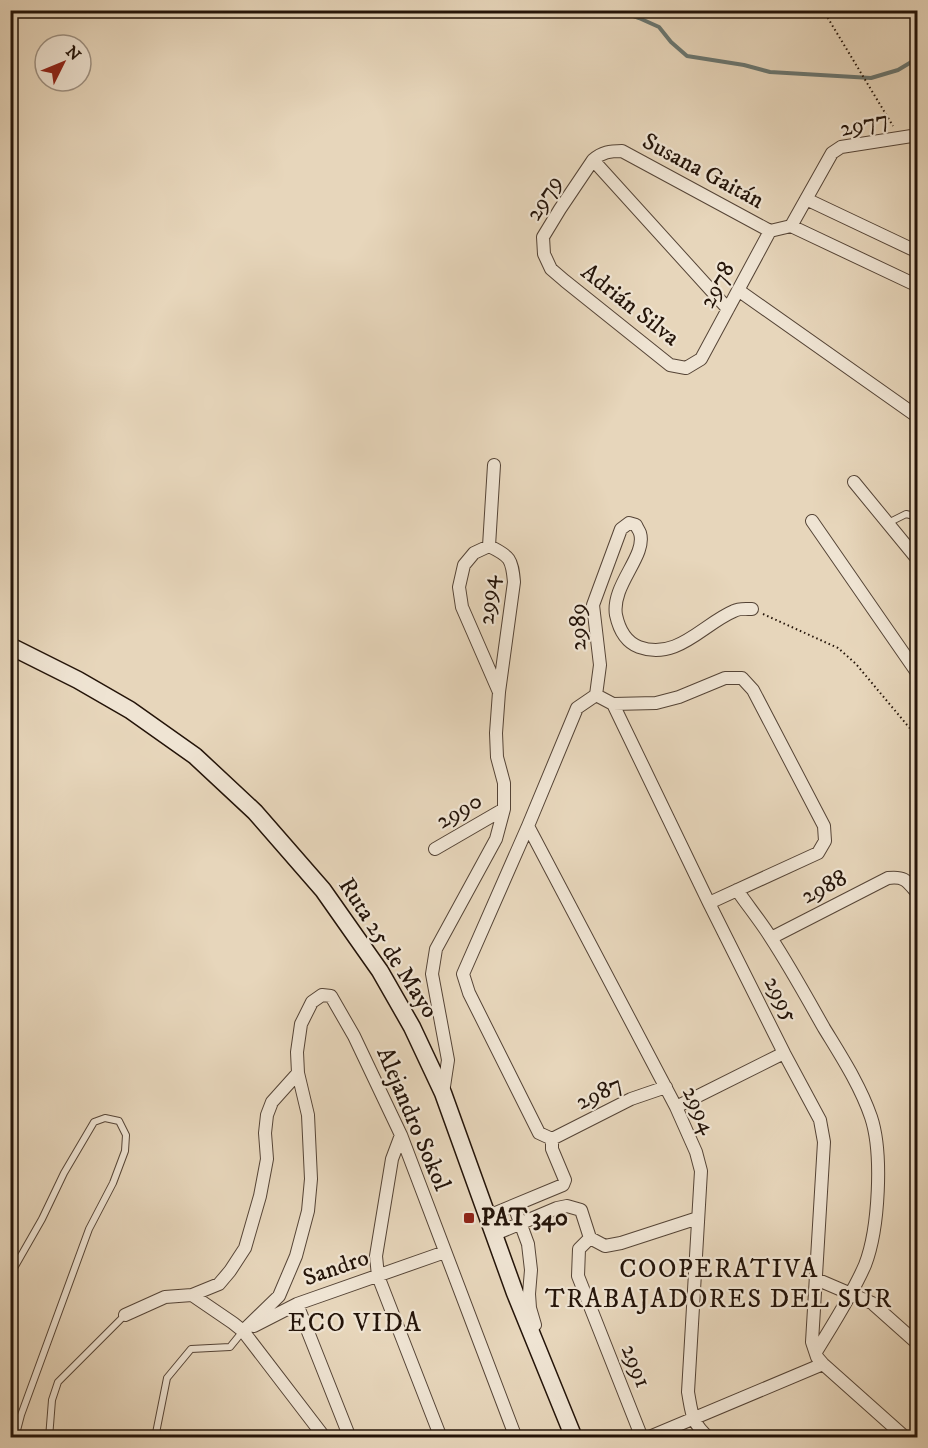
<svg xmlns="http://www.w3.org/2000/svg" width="928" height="1448" viewBox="0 0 928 1448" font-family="'IM FELL DW Pica',serif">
<rect width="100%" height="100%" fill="#e7d6bb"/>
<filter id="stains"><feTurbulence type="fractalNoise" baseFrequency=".00333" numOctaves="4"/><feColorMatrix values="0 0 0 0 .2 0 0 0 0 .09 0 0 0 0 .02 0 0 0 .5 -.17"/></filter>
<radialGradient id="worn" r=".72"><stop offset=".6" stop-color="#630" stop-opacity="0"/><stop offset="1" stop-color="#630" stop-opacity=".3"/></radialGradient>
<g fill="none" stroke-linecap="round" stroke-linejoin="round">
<!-- stream -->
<path stroke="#697671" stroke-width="4" d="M 617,10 L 639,18 L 659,27 L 671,42 L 687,56 L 744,65 L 770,72 L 871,78 L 898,70 L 918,58"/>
<defs>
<path id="lane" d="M 888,523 L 906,514 L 918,517
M 10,1275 L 42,1219 L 64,1173 L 94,1122 L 105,1118 L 119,1121 L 126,1135 L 125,1151 L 113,1183 L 89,1229 L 21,1415 L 15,1438
M 49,1438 L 52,1400 L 58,1382 L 125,1315
M 155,1438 L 167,1378 L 191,1349 L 230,1347 L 243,1331"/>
<path id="street" d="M 593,160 L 728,309
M 806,199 L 918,252
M 791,226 L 832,153 L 841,147 L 918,135
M 770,231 L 701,359 L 686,368 L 670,365 L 565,281 L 551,269 L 544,254 L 543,237 L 560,209 L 593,160 C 602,152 610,151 622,151 L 770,231 L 791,226 L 918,286
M 738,290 L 918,417
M 854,482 L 918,560
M 812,521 L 918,674
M 489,546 L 494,465
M 596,695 L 613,704 L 709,903 L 784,1053 L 820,1120 L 824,1142 L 812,1342 L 817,1357 L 823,1364 L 906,1438
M 613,704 L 656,703 L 679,697 L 725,678 L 742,678 L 753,690 L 824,826 L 825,841 L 818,853 L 709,903
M 528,826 L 676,1107 L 696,1152 L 701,1171 L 688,1392 C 692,1414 691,1422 709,1438
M 435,849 L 504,809
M 737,890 C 748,906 761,922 771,938 C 790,967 807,998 824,1028 C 841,1056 860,1085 871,1117 C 883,1153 879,1229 865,1265 C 852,1295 833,1324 816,1352
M 771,938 L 888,878 C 905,876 907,881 918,894
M 443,1093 L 448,1060 L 432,974 L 436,949 L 496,839 L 504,809 L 504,783 L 497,757 L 496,733 L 499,692 L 514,582 C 512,559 510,556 489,546 L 474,553 L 464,565 L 459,587 L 462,607 L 499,692
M 676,1107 L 784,1053
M 401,1135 L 392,1159 L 376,1256 L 378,1276 L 441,1438
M 552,1139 L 539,1133 L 469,993 L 463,974 L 528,826 L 577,708 L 596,695 L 600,665 L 593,605 L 621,529 L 629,523 L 636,525 C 637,528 639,530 640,533 C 647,556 611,585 616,615 C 619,629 626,642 639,647 C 677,661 703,624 734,611 C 739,608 746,609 752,609
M 552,1139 L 631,1099 L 666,1087
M 514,1206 L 528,1244 L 531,1270 L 529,1294 L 530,1308 L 535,1325
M 486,1217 L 563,1185 L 565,1180 L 552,1149 L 552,1139
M 493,1235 L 557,1208 L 567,1206 L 581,1210 L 590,1238 L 605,1246 L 621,1243 L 698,1218
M 590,1238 L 579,1249 L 578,1276 L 642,1438
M 816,1279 L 872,1303 L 918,1344
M 192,1295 L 233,1323 L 243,1331 L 325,1438
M 297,1304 L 350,1438
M 125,1315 L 165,1297 L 192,1295 L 219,1284 L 230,1271 L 245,1248 L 260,1196 L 267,1159 L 265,1133 L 267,1115 L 272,1102 L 298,1073
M 254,1326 L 297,1304 L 445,1252
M 243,1331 L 279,1296 L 296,1256 L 308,1211 L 311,1179 L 308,1115 L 298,1073 L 297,1052 L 301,1024 L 312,1002 L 322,995 L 331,996 L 354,1036 L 401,1135 L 516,1438
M 647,1438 L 823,1364"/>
<path id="secondary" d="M 10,646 L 78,680 L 130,710 L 195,756 L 255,812 L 323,890 L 380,971 L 412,1027 L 443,1093 L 515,1293 L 574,1438"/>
</defs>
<!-- lane casing -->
<use href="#lane" stroke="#554436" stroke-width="8"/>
<!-- street casing -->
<use href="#street" stroke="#554436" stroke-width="14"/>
<!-- secondary casing -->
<use href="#secondary" stroke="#241409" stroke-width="19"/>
<!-- path -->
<path stroke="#241409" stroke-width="2" stroke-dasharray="1.5 3" stroke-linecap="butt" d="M 823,10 L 893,126
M 763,614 L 838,648 L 856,664 L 918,738"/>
<!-- lane -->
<use href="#lane" stroke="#efe4d3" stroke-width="6"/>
<!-- street -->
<use href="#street" stroke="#efe4d3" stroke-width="12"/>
<!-- secondary -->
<use href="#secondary" stroke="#efe4d3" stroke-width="16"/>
</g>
<!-- markers -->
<rect fill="#8f2418" stroke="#efe4d3" stroke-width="2" x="463" y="1212" width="12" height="12" rx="3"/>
<g text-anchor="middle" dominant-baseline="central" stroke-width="4.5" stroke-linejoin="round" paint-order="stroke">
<!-- street labels -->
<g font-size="24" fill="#241409" stroke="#efe4d3">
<text transform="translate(864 124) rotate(-13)">2977</text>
<text transform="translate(703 171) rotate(28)">Susana Gaitán</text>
<text transform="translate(544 198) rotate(-59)">2979</text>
<text transform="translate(717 285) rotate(-62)">2978</text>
<text transform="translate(630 305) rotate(38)">Adrián Silva</text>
<text transform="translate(488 600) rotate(-86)">2994</text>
<text transform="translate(578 627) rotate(-91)">2989</text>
<text transform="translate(459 811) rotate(-30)">2990</text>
<text transform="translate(824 887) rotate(-27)">2988</text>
<text transform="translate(388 948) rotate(57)">Ruta 25 de Mayo</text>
<text transform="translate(781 999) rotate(63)">2995</text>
<text transform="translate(599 1093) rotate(-26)">2987</text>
<text transform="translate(699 1110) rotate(65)">2994</text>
<text transform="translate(413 1119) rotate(67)">Alejandro Sokol</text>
<text transform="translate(336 1268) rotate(-19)">Sandro</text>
<text transform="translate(636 1366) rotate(68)">2991</text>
</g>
<!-- poi labels -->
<g font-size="24" font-weight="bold" fill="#241409" stroke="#efe4d3" text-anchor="start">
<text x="481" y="1218">PAT 340</text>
</g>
<!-- neighbourhood labels -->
<g font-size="26" letter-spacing="1.5" fill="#241409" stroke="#efe4d3">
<text x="719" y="1269">COOPERATIVA<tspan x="719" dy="30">TRABAJADORES DEL SUR</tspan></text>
<text x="355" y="1323">ECO VIDA</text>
</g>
</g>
<!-- margin -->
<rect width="928" height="1448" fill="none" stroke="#e7d6bb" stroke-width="36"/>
<rect x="12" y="12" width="904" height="1424" fill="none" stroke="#241409" stroke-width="3"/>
<rect x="18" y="18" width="892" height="1412" fill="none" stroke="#241409" stroke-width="1.5"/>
<!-- north arrow -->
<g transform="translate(63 63) rotate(47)"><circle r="28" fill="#efe4d3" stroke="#9e9182" stroke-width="1.5"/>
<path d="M0-4.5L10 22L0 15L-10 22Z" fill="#8f2418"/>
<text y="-9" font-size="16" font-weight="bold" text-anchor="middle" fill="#241409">N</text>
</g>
<rect width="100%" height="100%" filter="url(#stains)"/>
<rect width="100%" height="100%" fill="url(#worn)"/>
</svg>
